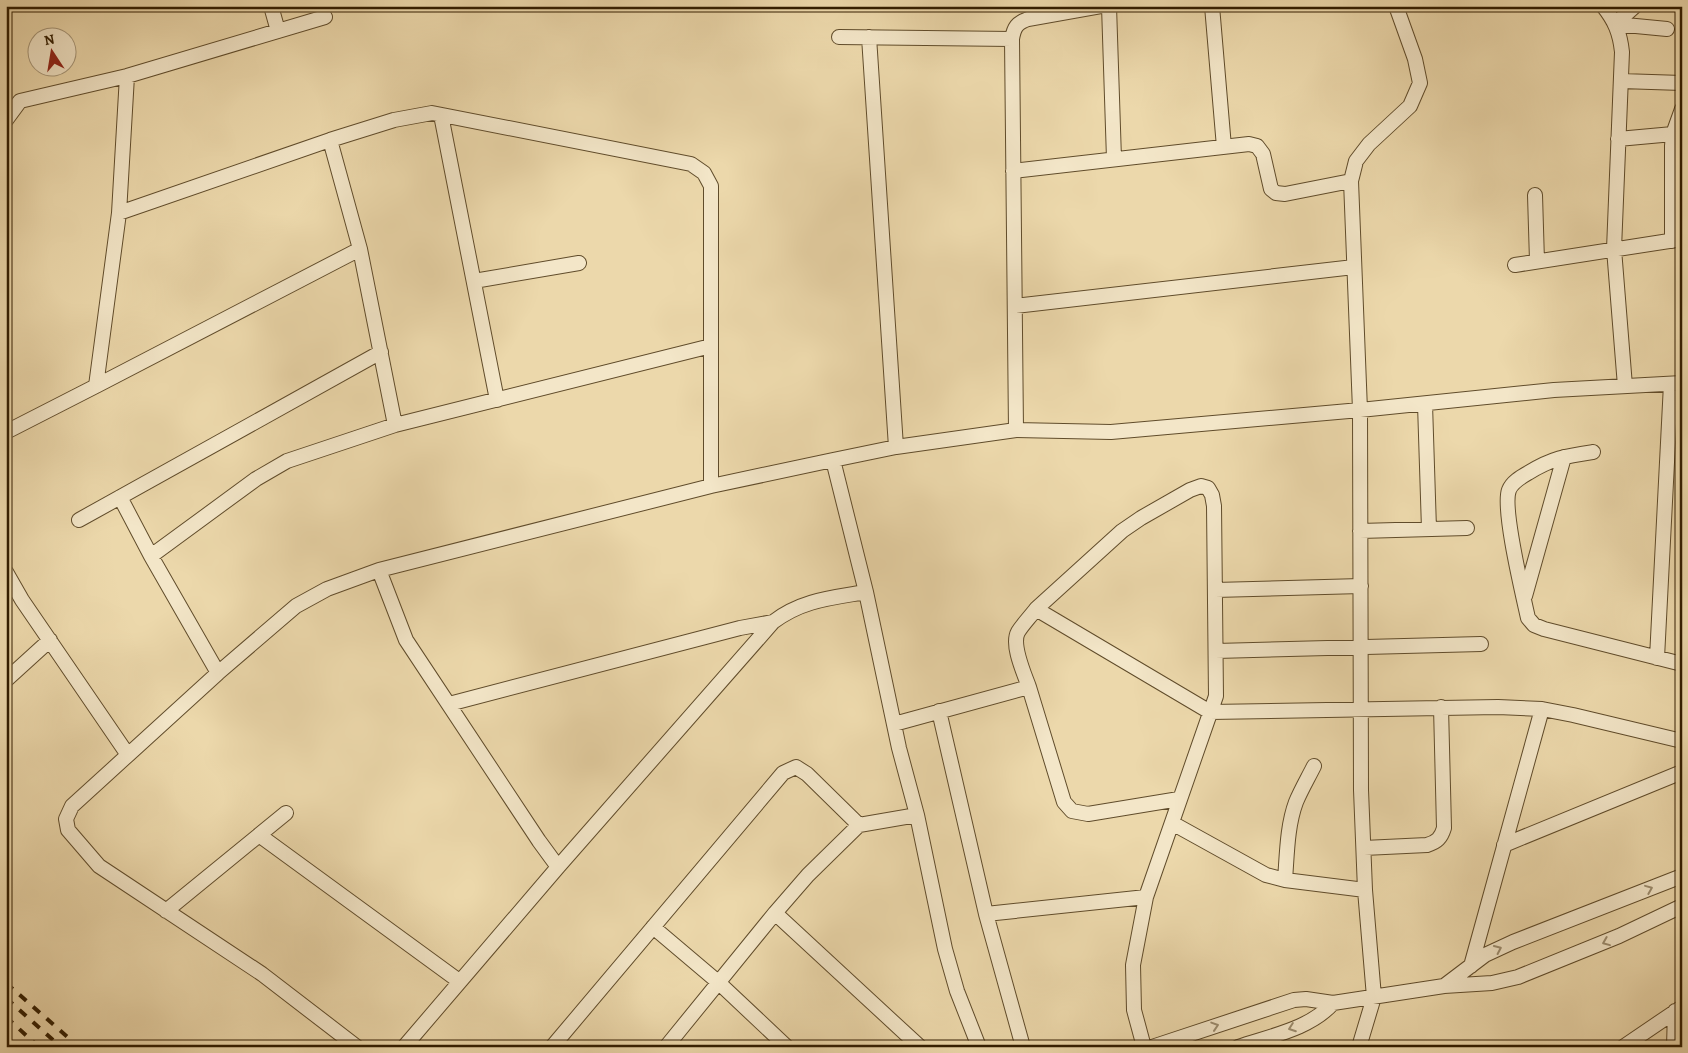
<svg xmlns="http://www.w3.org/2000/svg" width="1688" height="1053" viewBox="0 0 1688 1053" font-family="Alegreya,serif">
<rect width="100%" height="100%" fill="#ecd8ab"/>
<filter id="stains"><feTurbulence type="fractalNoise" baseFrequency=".004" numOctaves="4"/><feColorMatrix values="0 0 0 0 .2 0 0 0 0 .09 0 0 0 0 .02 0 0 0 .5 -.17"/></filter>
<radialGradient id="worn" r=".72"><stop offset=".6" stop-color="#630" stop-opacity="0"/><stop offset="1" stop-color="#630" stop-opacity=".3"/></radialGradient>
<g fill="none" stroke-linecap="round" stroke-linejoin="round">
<defs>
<path id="street" d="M 271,6 L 278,31
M 1109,6 L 1114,159
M 1212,6 L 1224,147
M 1603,6 C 1615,21 1620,33 1622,52 L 1614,249 L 1625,386
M 1615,24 L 1667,29
M 1615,24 L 1635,6
M 839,37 L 1012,39
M 869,37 L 896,447
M 1621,81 L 1682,83
M 441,115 L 497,400
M 6,120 L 20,101 L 127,76 L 325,17
M 1618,139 L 1673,134
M 330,140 L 360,249 L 395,425
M 1013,171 L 1249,144 L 1257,146 L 1263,154 L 1271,189 L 1276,193 L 1285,194 L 1351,181
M 1535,195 L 1537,261
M 119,213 L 330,140 L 394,120 L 432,113 L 691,164 L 704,173 L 711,186 L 711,486
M 1672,241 L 1672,146 L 1673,134 L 1682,109
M 1515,265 L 1682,239
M 474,281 L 579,263
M 1015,306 L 1354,267
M 96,386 L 360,249
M 1425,404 L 1429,529
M 1016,430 L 1012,39 C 1014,27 1017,23 1028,19 L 1101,6
M 6,432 L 96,386 L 119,213 L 127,76
M 1593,452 C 1566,456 1552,458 1528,473 C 1521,477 1512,482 1509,490 C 1502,508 1523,595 1528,618 L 1534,625 L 1544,629 L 1682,664
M 833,460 L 896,447 L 1016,430 L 1111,432 L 1360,410 L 1554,390 L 1682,383
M 120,497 L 151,556 L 218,673
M 79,520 L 381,352
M 1360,531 L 1467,528
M 151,556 L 256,479 L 287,461 L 395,425 L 711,346
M 379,570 L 406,640 L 539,841 L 558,867
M 6,572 L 22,600 L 128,755 L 218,673 L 296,606 L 327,589 L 379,570 L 711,486 L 833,460 L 866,592 L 899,748 L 917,815 L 945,949 L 957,991 L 979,1047
M 1215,590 L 1361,586
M 1525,596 L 1564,457
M 1036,609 L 1122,531 L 1141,518 L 1190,490 L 1201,486 L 1208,488 L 1212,495 L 1214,506 L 1216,696 L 1146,897 L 1133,965 L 1134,1010 L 1144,1047
M 1216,651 L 1481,644
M 1657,658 L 1671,384
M 6,680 L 50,640
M 1029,687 L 1064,802 L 1072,811 L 1088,814 L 1179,799
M 449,704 L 740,628 L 773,622
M 939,711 L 986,914 L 1023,1047
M 894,724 L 1029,687 C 1024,673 1011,645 1018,632 C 1023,624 1030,617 1036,609 L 1210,712 L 1498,707 L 1542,709 L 1573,715 L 1682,741
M 128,755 L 72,806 L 66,819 L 68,830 L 99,866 L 262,974 L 357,1047
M 1172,823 L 1266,875 L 1285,880 L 1365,890
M 259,835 L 459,981
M 1504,845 L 1682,772
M 1364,848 L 1427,845 C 1437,842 1441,838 1444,828 L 1441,707
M 1285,880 C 1287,855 1287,826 1296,802 C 1301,790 1308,778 1314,766
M 166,911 L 286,813
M 775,913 L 920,1047
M 986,914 L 1146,897
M 653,927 L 718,982 L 787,1047
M 1471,966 L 1542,709
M 1444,986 L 1485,955 L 1513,942 L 1682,876
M 404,1047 L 558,867 L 773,622 C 802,600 831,598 866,592
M 552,1047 L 783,773 L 796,767 L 807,774 L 859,825
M 666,1047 L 775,913 L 808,875 L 859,825 L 917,815
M 1152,1047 L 1294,1000 L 1306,999 L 1333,1003 L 1444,986 L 1492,983 L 1518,977 L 1619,936 L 1682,906
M 1238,1047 C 1270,1036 1310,1029 1333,1003
M 1359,1047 L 1374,997 L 1365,890 L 1361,790 L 1360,410 L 1351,181 L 1356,161 L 1369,144 L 1410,106 L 1420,83 L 1415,59 L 1396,6
M 1623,1047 L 1682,1007
M 1674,1047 L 1675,1011"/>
</defs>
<!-- street casing -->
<use href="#street" stroke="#604c2b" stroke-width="16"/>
<!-- street -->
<use href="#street" stroke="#f3e6c8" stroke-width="14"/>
<!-- rail -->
<path stroke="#321d00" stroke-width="4" stroke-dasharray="9 9" stroke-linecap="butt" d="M 6,983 L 79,1047
M 6,998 L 61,1047
M 6,1017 L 39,1047"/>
</g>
<!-- one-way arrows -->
<defs><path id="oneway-chevron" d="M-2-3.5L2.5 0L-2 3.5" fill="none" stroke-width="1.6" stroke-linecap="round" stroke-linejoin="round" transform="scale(1.25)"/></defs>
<g stroke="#9c8c6e">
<use href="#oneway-chevron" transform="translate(1649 889) rotate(-22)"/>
<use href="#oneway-chevron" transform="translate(1606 942) rotate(158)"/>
<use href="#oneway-chevron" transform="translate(1498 949) rotate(-25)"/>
<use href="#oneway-chevron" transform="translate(1215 1026) rotate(-18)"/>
<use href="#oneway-chevron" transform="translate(1292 1028) rotate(160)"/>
</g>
<!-- margin -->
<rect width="1688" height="1053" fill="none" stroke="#ecd8ab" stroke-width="25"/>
<rect x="8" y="8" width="1673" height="1038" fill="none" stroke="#321d00" stroke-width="2.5"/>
<rect x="12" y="12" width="1663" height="1028" fill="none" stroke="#321d00"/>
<!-- north arrow -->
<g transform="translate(52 52) rotate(348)"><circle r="24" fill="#f3e6c8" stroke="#a69678"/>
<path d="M0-4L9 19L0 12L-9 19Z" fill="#8f2418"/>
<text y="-8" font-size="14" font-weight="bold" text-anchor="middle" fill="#321d00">N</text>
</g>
<rect width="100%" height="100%" filter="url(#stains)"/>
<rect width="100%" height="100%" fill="url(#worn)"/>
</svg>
